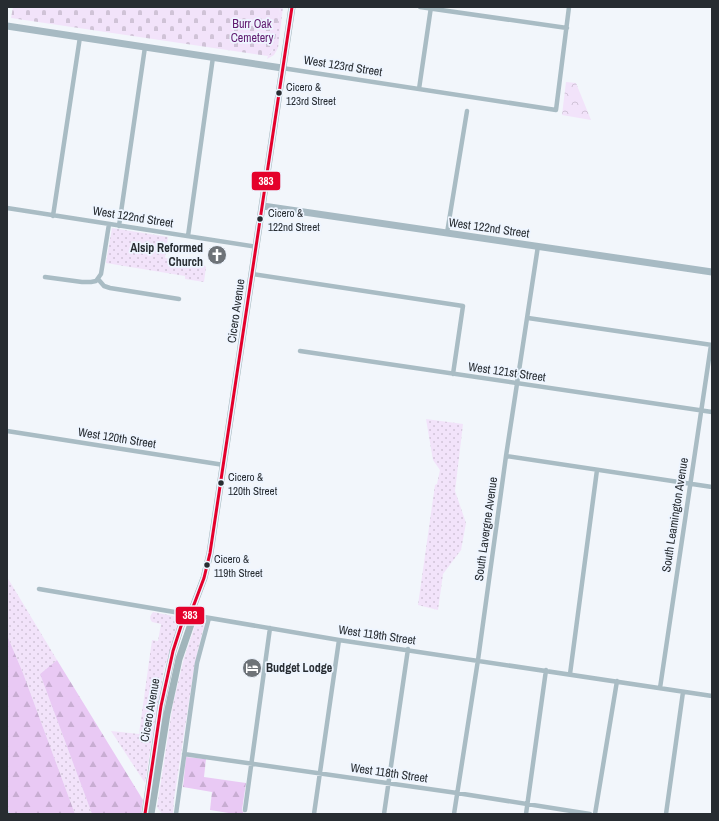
<svg xmlns="http://www.w3.org/2000/svg" width="719" height="821" viewBox="0 0 719 821" font-family="'Archivo Narrow',sans-serif">
<defs>
<pattern id="grass-dots" width="8" height="8" patternUnits="userSpaceOnUse"><rect width="8" height="8" fill="#f2e3fa"/><path d="M2 2h.1M6 6h.1" fill="none" stroke="#d0c3d7" stroke-width="1.8" stroke-linecap="round"/></pattern>
<pattern id="forest-firs" width="22" height="20" patternUnits="userSpaceOnUse"><rect width="22" height="20" fill="#e9c9f4"/><path d="M5 1l3.5 6h-7zM16 11l3.5 6h-7z" fill="#c8add2"/></pattern>
<pattern id="cemetery-stones" width="16" height="16" patternUnits="userSpaceOnUse"><rect width="16" height="16" fill="#f2e3fa"/><path d="M2 7V4a2 2 0 0 1 4 0v3zM10 15v-3a2 2 0 0 1 4 0v3z" fill="#d0c3d7"/></pattern>
<pattern id="park-crowns" width="20" height="18" patternUnits="userSpaceOnUse"><rect width="20" height="18" fill="#f2e3fa"/><path d="M2 6a3 3 0 1 1 6 0M12 15a3 3 0 1 1 6 0" fill="none" stroke="#d0c3d7"/></pattern>
</defs>
<rect width="100%" height="100%" fill="#f2f6fb"/>
<!-- grass -->
<path fill="url(#grass-dots)" d="M 280,7 L 283,7 L 278,48 L 274,55 L 267,59 L 268,56 L 273,50 Z
M 112,228 L 168,237 L 165,258 L 203,264 L 206,267 L 204,282 L 185,279 L 185,276 L 106,263 Z
M 426,419 L 463,424 L 455,491 L 466,523 L 461,550 L 443,574 L 438,610 L 418,605 L 435,485 L 437,484 L 440,470 L 433,460 Z
M 7,577 L 57,660 L 40,674 L 92,814 L 75,814 L 23,673 L 7,635 Z
M 153,612 L 178,617 L 180,620 L 164,669 L 156,714 L 145,783 L 111,731 L 139,734 L 152,640 L 158,641 L 161,624 L 152,622 C 149,618 150,616 153,612 Z
M 201,622 L 204,626 L 198,649 L 193,675 L 174,799 L 173,814 L 162,814 L 157,807 L 173,704 L 184,658 L 195,626 L 197,624 Z"/>
<!-- forest -->
<path fill="url(#forest-firs)" d="M 7,635 L 23,673 L 75,814 L 7,814 Z
M 57,660 L 143,800 L 141,814 L 92,814 L 40,674 Z
M 186,757 L 206,759 L 204,777 L 246,783 L 242,810 L 244,814 L 235,814 L 210,810 L 212,792 L 183,787 Z"/>
<!-- cemetery -->
<path fill="url(#cemetery-stones)" d="M 13,7 L 280,7 L 274,48 L 268,56 L 11,18 Z"/>
<!-- park -->
<path fill="url(#park-crowns)" d="M 566,82 L 576,83 L 591,120 L 562,115 Z"/>
<g fill="none" stroke-linecap="round" stroke-linejoin="round">
<!-- stream -->
<path stroke="#81e3de" stroke-width="1.5" d="M 7,809 L 8,814"/>
<!-- street -->
<path stroke="#a9bcc4" stroke-width="4.5" d="M 420,7 L 567,28
M 282,68 L 556,110 L 569,7
M 419,89 L 431,7
M 7,208 L 257,247
M 53,216 L 80,37
M 119,226 L 145,47
M 447,233 L 467,111
M 188,236 L 213,57
M 252,274 L 463,306 L 453,374
M 45,277 L 82,282 L 91,282 L 96,281 L 101,274 L 109,224
M 98,279 L 104,286 L 110,288 L 179,299
M 528,318 L 712,345
M 300,351 L 712,412
M 7,431 L 224,465
M 506,456 L 712,487
M 39,589 L 339,640 L 712,696
M 570,674 L 597,470
M 660,688 L 711,345
M 184,754 L 457,793 L 590,814
M 245,810 L 270,628
M 176,814 L 197,663 L 209,618
M 314,814 L 339,640
M 384,814 L 408,649
M 454,814 L 478,660 L 506,456 L 538,246
M 526,814 L 546,670
M 595,814 L 617,681
M 666,814 L 683,692"/>
<!-- secondary -->
<path stroke="#a7bac3" stroke-width="7" d="M 7,26 L 282,68
M 263,206 L 712,272"/>
<!-- primary -->
<path stroke="#a1b5bb" stroke-width="7" d="M 145,814 L 161,706 L 173,651 L 182,623 L 190,615 L 204,578 L 210,553 L 292,7
M 151,814 L 167,714 L 179,659 L 191,624 L 190,615"/>
<defs>
<path id="bus-1" d="M 145,814 L 161,706 L 173,651 L 182,623 L 190,615 L 204,578 L 210,553 L 292,7"/>
</defs>
<!-- bus-1 casing -->
<use href="#bus-1" stroke="#eef5ff" stroke-width="6"/>
<!-- bus-1 -->
<use href="#bus-1" stroke="#e4002b" stroke-width="3"/>
</g>
<!-- icons -->
<defs>
<symbol id="church-disc" viewBox="-11 -11 22 22"><circle r="9.5" fill="#6e7378" stroke="#eef5ff"/><path d="M-1.2-6h2.4v3.5h3.3v2.4h-3.3V6h-2.4V-.1h-3.3v-2.4h3.3Z" fill="#fff"/></symbol>
<symbol id="hotel-disc" viewBox="-11 -11 22 22"><circle r="9.5" fill="#6e7378" stroke="#eef5ff"/><path d="M-6-4.5h1.5V1H6V5H4.5V3h-9V5H-6ZM-4 0a1.8 1.8 0 1 1 3.6 0ZM.5 0V-2.5h3Q6-2.5 6 0Z" fill="#fff"/></symbol>
</defs>
<g fill-rule="evenodd">
<use href="#church-disc" x="206" y="244" width="22" height="22"/>
<use href="#hotel-disc" x="241" y="657" width="22" height="22"/>
</g>
<!-- markers -->
<g fill="#272c31" stroke="#eef5ff" stroke-width="1.5">
<circle cx="279" cy="93" r="3.5"/>
<circle cx="260" cy="219" r="3.5"/>
<circle cx="221" cy="483" r="3.5"/>
<circle cx="207" cy="565" r="3.5"/>
</g>
<g text-anchor="middle" dominant-baseline="central" stroke-width="3.5" stroke-linejoin="round" paint-order="stroke">
<!-- bus labels -->
<g font-size="11" fill="#272c31" stroke="#eef5ff" text-anchor="start">
<text x="286" y="87">Cicero &amp;<tspan x="286" dy="14">123rd Street</tspan></text>
<text x="268" y="213">Cicero &amp;<tspan x="268" dy="14">122nd Street</tspan></text>
<text x="228" y="477">Cicero &amp;<tspan x="228" dy="14">120th Street</tspan></text>
<text x="214" y="559">Cicero &amp;<tspan x="214" dy="14">119th Street</tspan></text>
</g>
<!-- park labels -->
<g font-size="12" fill="#5f176e" stroke="#eef5ff">
<text x="252" y="24">Burr Oak<tspan x="252" dy="14">Cemetery</tspan></text>
</g>
<!-- street labels -->
<g font-size="12" fill="#272c31" stroke="#eef5ff">
<text transform="translate(343 66) rotate(9)">West 123rd Street</text>
<text transform="translate(133 217) rotate(9)">West 122nd Street</text>
<text transform="translate(489 228) rotate(8)">West 122nd Street</text>
<text transform="translate(236 311) rotate(-82)">Cicero Avenue</text>
<text transform="translate(507 372) rotate(8)">West 121st Street</text>
<text transform="translate(117 438) rotate(9)">West 120th Street</text>
<text transform="translate(675 515) rotate(-81)">South Leamington Avenue</text>
<text transform="translate(486 529) rotate(-82)">South Lavergne Avenue</text>
<text transform="translate(377 635) rotate(8)">West 119th Street</text>
<text transform="translate(150 710) rotate(-80)">Cicero Avenue</text>
<text transform="translate(389 773) rotate(8)">West 118th Street</text>
</g>
<!-- poi labels -->
<g font-size="12" font-weight="bold" fill="#272c31" stroke="#eef5ff" text-anchor="end">
<text x="203" y="248">Alsip Reformed<tspan x="203" dy="14">Church</tspan></text>
<text x="266" y="668" text-anchor="start">Budget Lodge</text>
</g>
</g>
<g stroke="#eef5ff" stroke-width="1.5">
<rect x="251" y="171" width="30" height="20" rx="4" fill="#e4002b"/>
<rect x="175" y="606" width="30" height="19" rx="4" fill="#e4002b"/>
</g>
<g font-size="11" text-anchor="middle" font-weight="bold" fill="#fff">
<text x="266" y="185">383</text>
<text x="190" y="619">383</text>
</g>
<!-- border -->
<rect width="719" height="821" fill="none" stroke="#272c31" stroke-width="16"/>
</svg>
